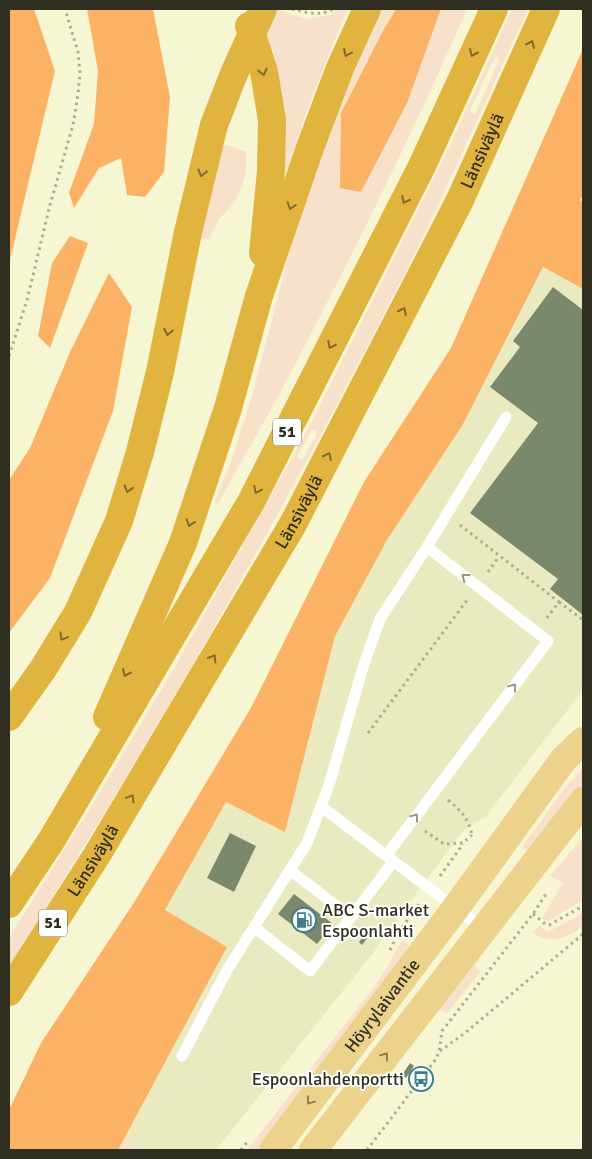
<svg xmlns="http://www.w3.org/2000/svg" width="592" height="1159" viewBox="0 0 592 1159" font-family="Signika,sans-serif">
<rect width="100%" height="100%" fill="#f6f6d3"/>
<!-- built -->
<path fill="#eaeac0" d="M 543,267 L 583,289 L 583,690 L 486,816 L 462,832 L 390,929 L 373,953 L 216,1150 L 138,1150 L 124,1139 L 227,947 L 165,911 L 226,802 L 285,832 L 335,636 L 387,540 L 462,426 Z"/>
<!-- green -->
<path fill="#f8e1cb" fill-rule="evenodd" d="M 255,9 L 281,9 L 286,13 L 306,19 L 330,15 L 338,9 L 347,9 L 307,110 L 286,174 L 284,173 Z
M 379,9 L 396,9 L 384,29 L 407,103 L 441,9 L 467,9 C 410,140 346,268 279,395 C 259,431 238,467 218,504 L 215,502 L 232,459 L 252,396 L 300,211 L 336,107 Z
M 512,9 L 528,9 C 490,92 453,175 413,257 C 291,500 155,737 9,966 L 9,938 L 96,799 L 176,665 L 310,425 L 450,146 ZM 495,57 L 498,57 L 499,61 L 475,114 L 472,113 L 470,110 ZM 312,430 L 314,430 L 317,433 L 303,459 L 299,460 L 297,456 Z
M 223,144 L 246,152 C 247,169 244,187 235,201 C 230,208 224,213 219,219 C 215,226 213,233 208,240 L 199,238 Z
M 583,768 L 583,787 L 531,854 L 522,847 L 568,784 Z
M 583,837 L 583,900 L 548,921 L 544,920 L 543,916 L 563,883 L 550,876 Z
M 583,913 L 583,925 C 569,939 549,945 533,933 L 539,925 L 548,932 Z
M 402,939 L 409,944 L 404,960 L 260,1150 L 247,1150 L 374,987 L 388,966 Z
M 474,963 L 476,968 L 481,971 L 447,1013 L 435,1008 Z
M 124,1139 L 138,1150 L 118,1150 Z"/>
<!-- forest -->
<path fill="#fcb264" d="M 9,9 L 34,9 L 55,71 L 9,264 Z
M 87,9 L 153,9 L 170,97 L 164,172 L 145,197 L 127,195 L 121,158 L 99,168 L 74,208 L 69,193 L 94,124 L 98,71 Z
M 396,9 L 441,9 L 407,103 L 361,192 L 340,188 L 341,113 L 384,29 Z
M 583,49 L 583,194 L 580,200 L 583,202 L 583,289 L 543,267 L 462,426 L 387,540 L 335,636 L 285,832 L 226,802 L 165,910 L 227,947 L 118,1150 L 9,1150 L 9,1110 L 41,1043 L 135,901 L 252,706 L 364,482 L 451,348 Z
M 70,236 L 88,243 L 50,348 L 38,336 L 52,263 Z
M 109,273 L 132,307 L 113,411 L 50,578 L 9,633 L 9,480 L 30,448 L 70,352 Z"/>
<!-- building -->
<path fill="#7a896c" d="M 553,287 L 583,310 L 583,615 L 550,589 L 558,579 L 470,513 L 538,423 L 490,387 L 520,347 L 513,341 Z
M 230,833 L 256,846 L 234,892 L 207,878 Z
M 294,894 L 333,924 L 317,944 L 278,914 Z
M 365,935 L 368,937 L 362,945 L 359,942 Z
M 410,1063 L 414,1066 L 406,1078 L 402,1075 Z"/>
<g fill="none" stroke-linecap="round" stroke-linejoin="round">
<!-- path -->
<path stroke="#adad92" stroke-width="3" stroke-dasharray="2.5 4" stroke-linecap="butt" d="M 292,9 C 305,12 321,17 333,9
M 9,356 L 27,300 L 50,205 L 73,125 L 78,94 L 80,73 L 78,52 L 65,9
M 460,525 L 559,602 L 546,619
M 488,572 L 499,556
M 559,602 L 583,620
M 368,733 L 468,599
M 448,800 C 461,811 468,817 472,835
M 425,831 L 444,844 L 463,843 L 472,835
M 440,876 L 463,844
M 533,914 L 544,923 L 549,925 L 583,906
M 390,950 L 400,930 L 420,903
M 440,1051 L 465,1033 L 583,934
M 241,1150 L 248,1141
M 367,1150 L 436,1059 L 439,1052 L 442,1031 L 533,914 L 546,894 L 545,893"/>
<!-- service -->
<path stroke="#fff" stroke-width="11" d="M 322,807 L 483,929
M 386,856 L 548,641 L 427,547
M 290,870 L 351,917
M 254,927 L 310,971 L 393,862
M 182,1056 L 227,970 L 307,843 L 329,785 L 363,667 L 380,619 L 427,547 L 506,417"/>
<!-- primary -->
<g stroke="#edd28c" stroke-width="28">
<path id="s1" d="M 273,1150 L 455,909 L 563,760 L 583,741"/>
<path d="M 313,1150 L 583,801"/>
</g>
<!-- motorway -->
<g stroke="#e1b43f" stroke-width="28">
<path d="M 249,26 L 264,72 L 272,120 L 271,171 L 263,253"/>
<path d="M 9,717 L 43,669 L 78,612 L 119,521 L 140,452 L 160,372 L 188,232 L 214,125 L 233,76 L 263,9"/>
<path d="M 107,717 L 183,543 L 228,408 L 259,296 L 311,145 L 340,68 L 367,9"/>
<path d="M 9,904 L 51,841 L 251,502 L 422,166 L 494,9"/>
<path id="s2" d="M 9,992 L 97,855 L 293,524 L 460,200 L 546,9"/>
</g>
</g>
<!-- one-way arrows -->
<defs><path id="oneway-chevron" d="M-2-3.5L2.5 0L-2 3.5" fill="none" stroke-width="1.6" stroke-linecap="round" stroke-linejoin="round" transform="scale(1.25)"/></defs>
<g stroke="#7f6a2e">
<use href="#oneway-chevron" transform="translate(531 44) rotate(-66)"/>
<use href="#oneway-chevron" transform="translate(347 53) rotate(115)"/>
<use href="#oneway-chevron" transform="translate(473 53) rotate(114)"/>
<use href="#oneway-chevron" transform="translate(263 72) rotate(76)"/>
<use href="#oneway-chevron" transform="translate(202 173) rotate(104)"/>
<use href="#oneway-chevron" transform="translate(405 200) rotate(117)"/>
<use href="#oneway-chevron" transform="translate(291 206) rotate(108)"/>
<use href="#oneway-chevron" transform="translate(403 311) rotate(-63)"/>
<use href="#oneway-chevron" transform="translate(168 332) rotate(101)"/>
<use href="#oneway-chevron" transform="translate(331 345) rotate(117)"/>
<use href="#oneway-chevron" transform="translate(328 456) rotate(-63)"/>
<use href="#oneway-chevron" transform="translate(128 489) rotate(107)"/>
<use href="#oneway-chevron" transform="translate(257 490) rotate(117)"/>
<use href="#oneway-chevron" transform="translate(190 523) rotate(109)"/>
<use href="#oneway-chevron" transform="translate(63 637) rotate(121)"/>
<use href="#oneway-chevron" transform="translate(213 658) rotate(-59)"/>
<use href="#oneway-chevron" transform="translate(126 673) rotate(114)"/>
<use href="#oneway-chevron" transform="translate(131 798) rotate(-59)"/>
</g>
<g stroke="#969690">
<use href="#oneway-chevron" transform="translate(465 577) rotate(-142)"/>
<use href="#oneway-chevron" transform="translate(513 687) rotate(-53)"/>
<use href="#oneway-chevron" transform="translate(415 817) rotate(-53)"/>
</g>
<g stroke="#8e8056">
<use href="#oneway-chevron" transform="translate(385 1056) rotate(-52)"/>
<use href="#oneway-chevron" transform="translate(310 1101) rotate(127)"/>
</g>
<!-- icons -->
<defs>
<symbol id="fuel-ring" viewBox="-11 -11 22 22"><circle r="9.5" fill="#fff" stroke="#397e8c" stroke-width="1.5"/><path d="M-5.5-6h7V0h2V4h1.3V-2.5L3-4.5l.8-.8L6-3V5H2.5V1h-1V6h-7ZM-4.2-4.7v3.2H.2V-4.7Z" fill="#397e8c"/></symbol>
<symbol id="bus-ring" viewBox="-11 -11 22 22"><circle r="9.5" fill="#fff" stroke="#397e8c" stroke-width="1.5"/><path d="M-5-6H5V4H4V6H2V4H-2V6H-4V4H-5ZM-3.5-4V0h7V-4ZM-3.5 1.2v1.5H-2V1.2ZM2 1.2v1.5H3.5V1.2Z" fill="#397e8c"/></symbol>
</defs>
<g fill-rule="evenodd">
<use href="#fuel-ring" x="290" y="906" width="28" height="28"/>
<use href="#bus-ring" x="407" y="1065" width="28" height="28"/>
</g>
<g text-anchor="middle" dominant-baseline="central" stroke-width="4" stroke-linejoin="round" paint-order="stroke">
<!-- shield labels -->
<g fill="#fff" stroke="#6d6d64" stroke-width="1">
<rect x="273" y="418.5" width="28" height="27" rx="4"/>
<rect x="39" y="909.5" width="28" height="27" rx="4"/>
</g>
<g font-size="16" font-weight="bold" fill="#2e2e21">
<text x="287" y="432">51</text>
<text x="53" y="923">51</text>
</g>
<!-- street labels -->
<g font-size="18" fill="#2e2e21" stroke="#fff">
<text stroke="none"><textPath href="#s2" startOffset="966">Länsiväylä</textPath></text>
<text stroke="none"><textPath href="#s2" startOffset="561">Länsiväylä</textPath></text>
<text stroke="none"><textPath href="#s2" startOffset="156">Länsiväylä</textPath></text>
<text stroke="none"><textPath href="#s1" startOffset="181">Höyrylaivantie</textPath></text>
</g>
<!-- poi labels -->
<g font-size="18" fill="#2e2e21" stroke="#fff" text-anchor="start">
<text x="322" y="910">ABC S-market<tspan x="322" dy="21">Espoonlahti</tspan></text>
<text x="404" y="1079" text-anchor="end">Espoonlahdenportti</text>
</g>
</g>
<!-- border -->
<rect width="592" height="1159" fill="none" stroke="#2e2e21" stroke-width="20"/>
</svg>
